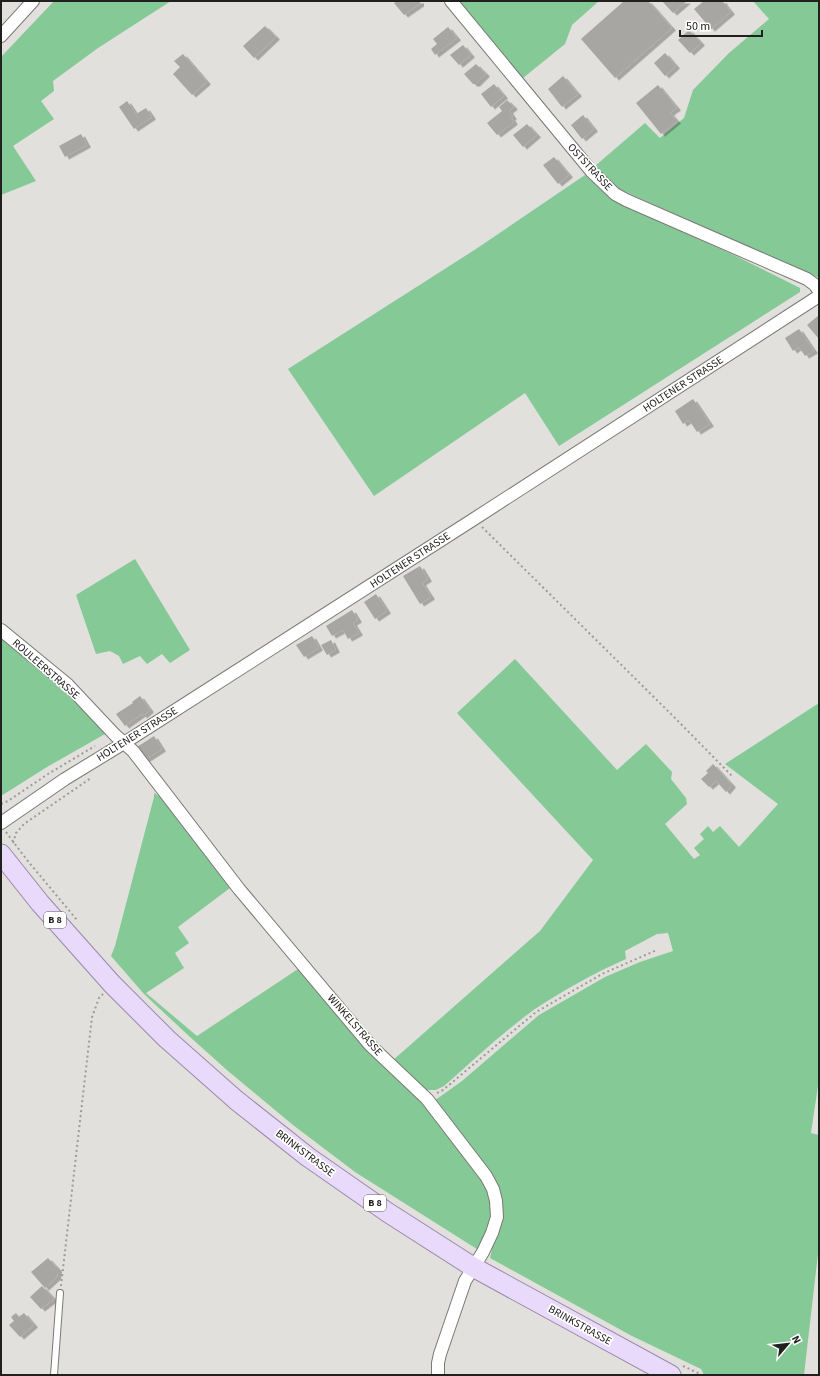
<svg xmlns="http://www.w3.org/2000/svg" width="820" height="1376" viewBox="0 0 820 1376" font-family="'Source Sans 3',sans-serif">
<defs>
<filter id="shadow"><feDropShadow dx="4" dy="2.5" stdDeviation="0" flood-color="#0004"/></filter>
</defs>
<rect width="100%" height="100%" fill="#e1e0dc"/>
<!-- green -->
<path fill="#84c996" d="M 54,1 L 171,1 L 98,48 L 53,81 L 54,91 L 41,101 L 54,119 L 13,146 L 36,181 L 1,195 L 1,57 Z
M 459,1 L 599,1 L 572,25 L 565,44 L 523,78 Z
M 753,1 L 819,1 L 819,278 L 637,197 L 613,186 L 595,166 L 645,123 L 660,138 L 684,118 L 693,90 L 729,53 L 769,19 Z
M 585,175 L 610,198 L 736,256 L 800,288 L 800,292 L 559,446 L 525,393 L 374,496 L 288,369 L 476,249 Z
M 135,559 L 190,650 L 170,663 L 162,654 L 147,664 L 140,656 L 123,664 L 119,656 L 110,651 L 96,654 L 76,595 Z
M 1,637 C 38,668 74,698 105,734 L 47,767 L 1,796 Z
M 515,659 L 617,770 L 646,744 L 672,772 L 671,779 L 686,798 L 687,804 L 665,824 L 694,859 L 700,855 L 694,848 L 704,839 L 700,834 L 708,826 L 713,832 L 720,826 L 739,847 L 778,804 L 725,764 L 819,703 L 819,1079 L 811,1133 L 819,1135 L 819,1245 L 804,1375 L 704,1375 L 701,1369 L 632,1336 L 490,1258 L 500,1215 L 501,1203 L 434,1101 L 462,1081 L 539,1015 L 605,977 L 640,962 L 673,951 L 668,933 L 657,934 L 625,951 L 626,959 C 594,973 564,990 535,1009 C 503,1032 474,1060 444,1086 L 436,1090 L 426,1090 L 392,1061 L 540,931 L 593,860 L 457,713 Z
M 154,793 L 165,800 L 230,888 L 178,927 L 189,943 L 175,953 L 184,968 L 146,993 L 197,1036 L 298,969 L 312,981 L 431,1108 L 478,1171 L 490,1193 L 493,1210 L 489,1227 L 480,1251 L 355,1172 L 293,1125 L 228,1071 L 190,1037 L 144,994 L 111,956 L 115,946 L 154,797 Z"/>
<!-- building -->
<path fill="#a7a6a3" filter="url(#shadow)" d="M 397,1 L 420,1 L 420,4 L 404,15 L 394,3 Z
M 624,1 L 648,1 L 672,28 L 615,78 L 581,39 Z
M 662,1 L 687,1 L 673,13 Z
M 704,1 L 724,1 L 723,2 L 731,12 L 711,29 L 694,9 Z
M 265,26 L 276,37 L 254,58 L 243,46 Z
M 448,27 L 457,38 L 435,55 L 431,49 L 437,44 L 433,39 Z
M 689,30 L 701,43 L 690,53 L 678,40 Z
M 463,45 L 471,55 L 459,65 L 450,55 Z
M 665,53 L 676,66 L 665,76 L 654,63 Z
M 183,54 L 207,82 L 192,95 L 173,74 L 180,67 L 174,61 Z
M 476,64 L 486,74 L 476,84 L 473,84 L 464,74 Z
M 563,76 L 578,94 L 562,107 L 548,89 Z
M 494,84 L 504,96 L 491,107 L 481,94 Z
M 658,85 L 677,108 L 670,113 L 677,121 L 661,134 L 636,103 Z
M 507,100 L 514,107 L 509,111 L 513,117 L 511,118 L 514,122 L 497,135 L 487,123 L 502,111 L 499,107 Z
M 127,101 L 136,114 L 146,108 L 152,117 L 134,129 L 119,107 Z
M 583,115 L 594,129 L 582,139 L 571,125 Z
M 527,124 L 537,135 L 523,147 L 513,135 Z
M 81,134 L 87,145 L 65,157 L 59,146 Z
M 554,157 L 569,175 L 558,184 L 543,165 Z
M 819,315 L 819,339 L 807,325 Z
M 799,329 L 814,351 L 805,356 L 799,347 L 793,351 L 785,338 Z
M 693,399 L 710,424 L 697,432 L 689,420 L 683,424 L 675,411 Z
M 420,566 L 428,579 L 422,583 L 431,597 L 420,604 L 403,576 Z
M 376,594 L 387,611 L 375,619 L 364,602 Z
M 352,610 L 358,620 L 353,623 L 359,633 L 348,639 L 343,630 L 332,636 L 326,626 Z
M 312,636 L 319,648 L 304,657 L 296,645 Z
M 331,640 L 336,650 L 327,655 L 321,645 Z
M 140,696 L 150,710 L 143,716 L 142,714 L 125,726 L 116,714 L 133,703 L 132,702 Z
M 154,736 L 162,749 L 145,760 L 137,747 Z
M 713,764 L 732,785 L 726,792 L 716,781 L 709,787 L 701,779 L 708,773 L 706,771 Z
M 48,1258 L 58,1269 L 57,1277 L 45,1288 L 31,1272 Z
M 42,1286 L 54,1299 L 41,1309 L 30,1297 Z
M 16,1313 L 19,1317 L 24,1313 L 34,1325 L 20,1337 L 9,1325 L 14,1321 L 11,1317 Z"/>
<g fill="none" stroke-linecap="round" stroke-linejoin="round">
<defs>
<path id="service" d="M 54,1375 L 60,1293"/>
<path id="minor" d="M 451,1 L 592,172 L 615,194 L 626,200 L 807,279 L 815,285 L 819,291
M 1,36 L 33,1
M 1,630 L 68,685 L 115,735 L 133,751 L 239,889 L 370,1045 L 427,1099 L 486,1176 L 493,1189 L 496,1201 L 497,1217 L 492,1233 L 483,1252 L 465,1281 L 440,1354 L 438,1363 L 438,1375
M 1,823 L 65,779 L 124,743 L 474,519 L 819,296"/>
<path id="primary" d="M 1,854 L 40,903 L 112,984 L 167,1039 L 236,1100 L 308,1157 L 387,1212 L 473,1267 L 671,1375"/>
</defs>
<!-- service casing -->
<use href="#service" stroke="#7a7976" stroke-width="8"/>
<!-- minor casing -->
<use href="#minor" stroke="#7a7976" stroke-width="14"/>
<!-- primary casing -->
<use href="#primary" stroke="#9989ac" stroke-width="21"/>
<!-- path -->
<path stroke="#9b9b97" stroke-width="2" stroke-dasharray="2 3" stroke-linecap="butt" d="M 482,527 L 675,718 L 733,777
M 1,804 L 8,801 L 48,774 L 95,746
M 6,832 L 27,860 L 77,920
M 13,843 L 16,833 L 24,824 L 91,778
M 437,1093 L 443,1090 L 536,1012 L 602,974 L 657,950
M 61,1286 L 92,1017 L 99,998 L 103,994
M 683,1366 L 698,1373 L 699,1375"/>
<!-- service -->
<use href="#service" stroke="#fff" stroke-width="6"/>
<!-- minor -->
<use href="#minor" stroke="#fff" stroke-width="12"/>
<!-- primary -->
<use href="#primary" stroke="#e9dafb" stroke-width="19"/>
</g>
<g text-anchor="middle" dominant-baseline="central" stroke-width="3.5" stroke-linejoin="round" paint-order="stroke">
<!-- shield labels -->
<g fill="#fff" stroke="#636362" stroke-width="1">
<rect x="44" y="912" width="22" height="16" rx="3"/>
<rect x="364" y="1195" width="22" height="16" rx="3"/>
</g>
<g font-size="10" font-weight="bold" fill="#20201e">
<text x="55" y="920">B 8</text>
<text x="375" y="1203">B 8</text>
</g>
<!-- street labels -->
<g font-size="11" fill="#20201e" stroke="#fff">
<text transform="translate(590 167) rotate(47)">OSTSTRASSE</text>
<text transform="translate(683 384) rotate(-33)">HOLTENER STRASSE</text>
<text transform="translate(410 560) rotate(-33)">HOLTENER STRASSE</text>
<text transform="translate(46 669) rotate(41)">ROULEERSTRASSE</text>
<text transform="translate(137 734) rotate(-32)">HOLTENER STRASSE</text>
<text transform="translate(355 1025) rotate(49)">WINKELSTRASSE</text>
<text transform="translate(305 1153) rotate(37)">BRINKSTRASSE</text>
<text transform="translate(580 1325) rotate(29)">BRINKSTRASSE</text>
</g>
</g>
<!-- border -->
<rect width="820" height="1376" fill="none" stroke="#20201e" stroke-width="4"/>
<!-- north arrow -->
<g transform="translate(788 1344) rotate(62)" stroke="#ffffff" stroke-width="3" paint-order="stroke">
<path d="M0-3L7 15L0 10L-7 15Z" fill="#20201e"/>
<text y="-6" font-size="11" font-weight="bold" text-anchor="middle" fill="#20201e">N</text>
</g>
<!-- scale -->
<path d="M680 30v6h82v-6" fill="none" stroke="#20201e" stroke-width="2"/>
<text x="686" y="30" font-size="12" fill="#20201e" stroke="#ffffff" stroke-width="3" paint-order="stroke">50 m</text>
</svg>
